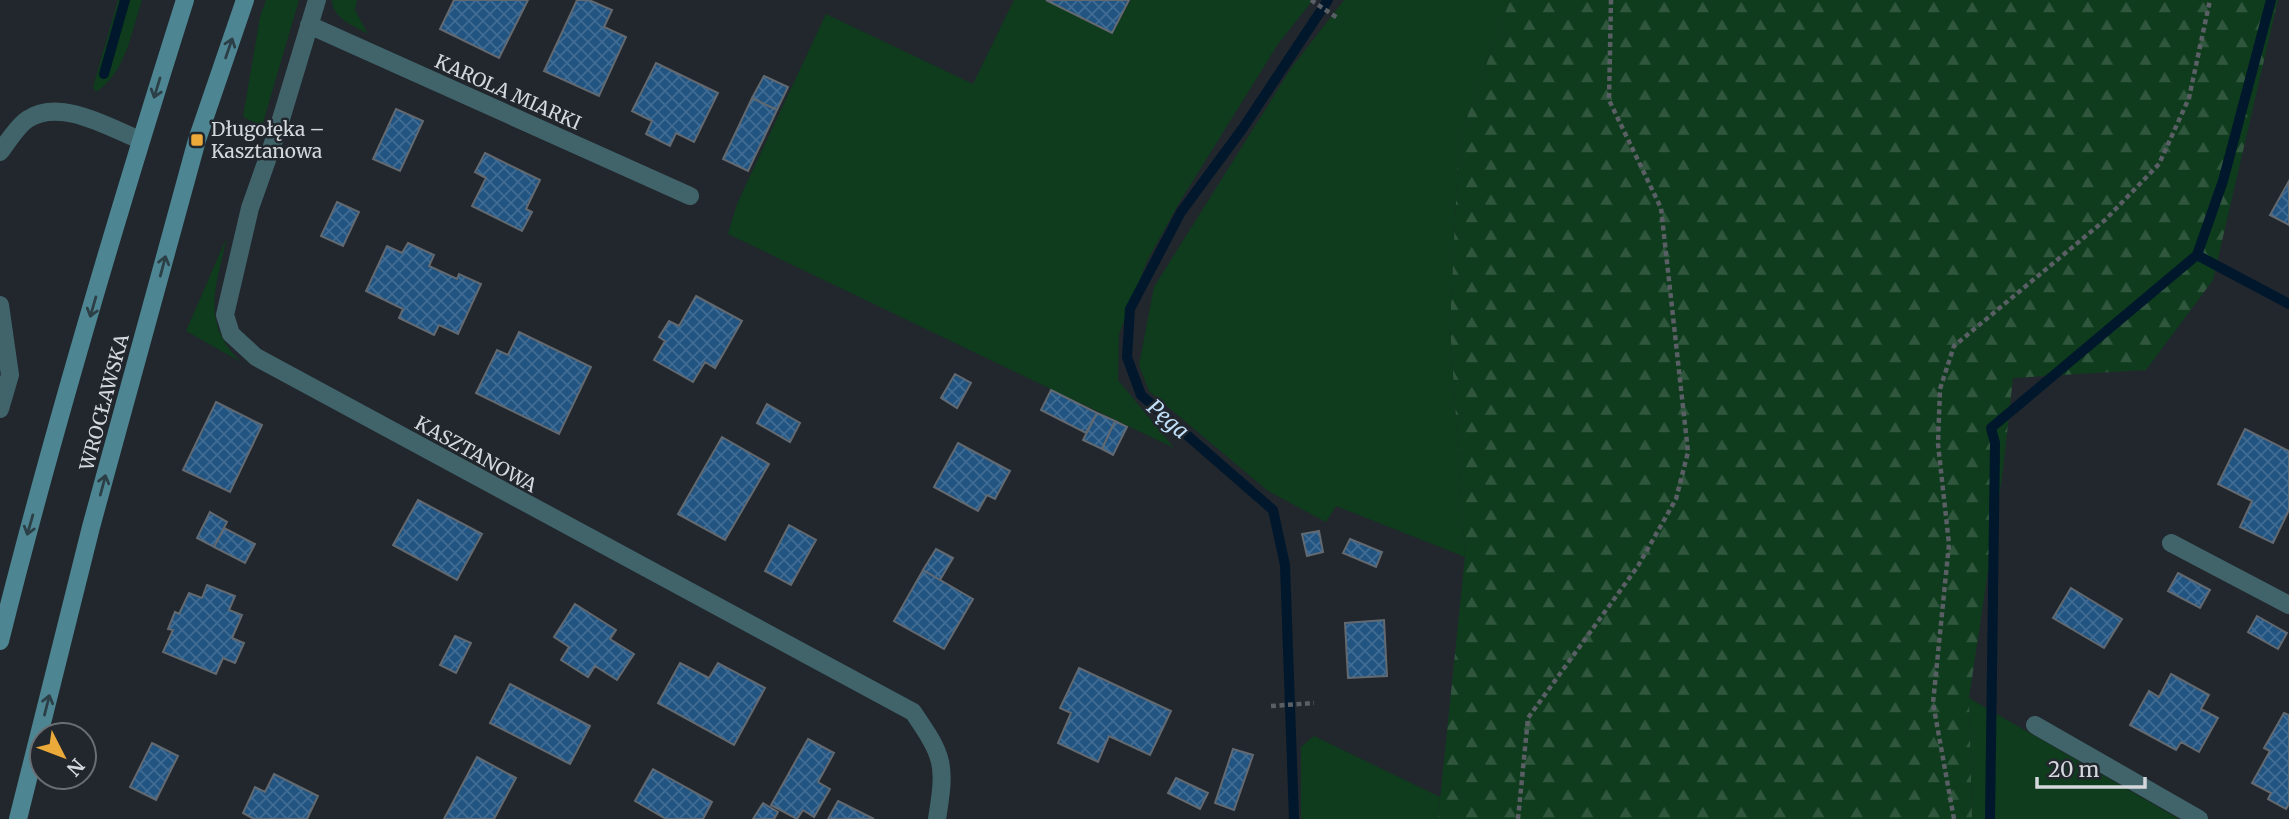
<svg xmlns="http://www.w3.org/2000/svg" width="2289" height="819" viewBox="0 0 2289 819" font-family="Merriweather,serif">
<defs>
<pattern id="forest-firs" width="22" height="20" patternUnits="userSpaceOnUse" patternTransform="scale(1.75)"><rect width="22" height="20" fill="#0e3c1d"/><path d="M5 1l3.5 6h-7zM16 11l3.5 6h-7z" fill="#30573d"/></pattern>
<pattern id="building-cross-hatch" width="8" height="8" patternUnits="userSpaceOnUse" patternTransform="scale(1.75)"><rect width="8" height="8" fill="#225482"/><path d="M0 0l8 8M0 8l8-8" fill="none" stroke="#416c93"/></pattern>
</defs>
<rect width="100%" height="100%" fill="#21272d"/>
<!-- green -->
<path fill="#0e3c1d" d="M 118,0 L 142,0 C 131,33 126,72 96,92 L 93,87 Z
M 266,0 L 299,0 L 262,126 L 243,117 L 260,17 Z
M 332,0 L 357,0 L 355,10 L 368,34 C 353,25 333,19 332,0 Z
M 1014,0 L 1044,0 L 1112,34 L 1131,0 L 1313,0 L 1278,44 L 1179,203 L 1147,261 L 1119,334 L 1118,380 L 1174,448 L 728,234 L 737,204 L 826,14 L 973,84 Z
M 1344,0 L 1510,0 L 1459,139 L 1450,326 L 1465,557 L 1336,506 L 1326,522 L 1268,491 L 1149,391 L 1139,365 L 1154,287 L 1292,67 Z
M 227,237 C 216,287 200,322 241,362 L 186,331 Z
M 1969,698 L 2179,819 L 1972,819 Z
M 1314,736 L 1440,797 L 1438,819 L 1301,819 L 1301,747 Z"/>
<!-- forest -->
<path fill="url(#forest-firs)" d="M 1510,0 L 2278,0 L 2213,280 L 2146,370 L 2013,378 L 2003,470 L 1969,698 L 1972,819 L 1438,819 L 1465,557 L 1450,326 L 1459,139 Z"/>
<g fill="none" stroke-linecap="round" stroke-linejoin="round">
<!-- stream -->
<path stroke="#00172c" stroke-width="10" d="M 104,74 L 125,0
M 2197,255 L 2289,304
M 1294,819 L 1285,565 L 1273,510 L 1141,395 L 1127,357 L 1130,309 L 1181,212 L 1243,128 L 1328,0
M 1990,819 L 1995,443 L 1991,428 L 2197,255 L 2223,181 L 2271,0"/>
</g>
<!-- building -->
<path fill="url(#building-cross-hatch)" stroke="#626970" stroke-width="2" d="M 454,0 L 528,0 L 499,58 L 440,29 Z
M 577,0 L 589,0 L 612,10 L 604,27 L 626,37 L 599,96 L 544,71 Z
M 1046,0 L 1129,0 L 1112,33 Z
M 656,63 L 718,93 L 694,142 L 676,133 L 670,146 L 646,134 L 652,121 L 632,111 Z
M 764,76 L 788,87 L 777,110 L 752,98 Z
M 752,98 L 777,110 L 748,171 L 723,159 Z
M 396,109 L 423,121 L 400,171 L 373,159 Z
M 485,153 L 540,180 L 526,209 L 532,212 L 522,231 L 472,206 L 486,178 L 475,172 Z
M 2289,181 L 2289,225 L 2270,215 Z
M 337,202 L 359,212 L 343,246 L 321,236 Z
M 408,243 L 434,255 L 429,266 L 457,279 L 459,274 L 481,284 L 458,334 L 439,325 L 434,335 L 399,318 L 403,309 L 366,291 L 387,246 L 402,253 Z
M 696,296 L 742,321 L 715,368 L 705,362 L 693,382 L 654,360 L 665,341 L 659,337 L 669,321 L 679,326 Z
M 519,332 L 591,367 L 559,434 L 476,393 L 497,350 L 508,355 Z
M 955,374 L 971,383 L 957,408 L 941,398 Z
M 1051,390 L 1097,413 L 1086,433 L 1041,410 Z
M 216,402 L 262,425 L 230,492 L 183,470 Z
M 767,404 L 800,423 L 790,442 L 757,423 Z
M 1097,413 L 1115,421 L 1102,449 L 1083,440 Z
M 1115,421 L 1127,427 L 1113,455 L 1102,449 Z
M 2245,429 L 2289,451 L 2289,510 L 2273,543 L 2240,527 L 2252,501 L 2218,484 Z
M 722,437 L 769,464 L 725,540 L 678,514 Z
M 958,443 L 1010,471 L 995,499 L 987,495 L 978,511 L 934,487 Z
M 418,500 L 482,534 L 457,580 L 393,545 Z
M 210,512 L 227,522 L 214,547 L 197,538 Z
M 789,525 L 816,540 L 791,585 L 765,571 Z
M 224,528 L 255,544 L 245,563 L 214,547 Z
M 1319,531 L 1323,552 L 1307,556 L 1302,534 Z
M 1350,539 L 1382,552 L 1376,567 L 1343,553 Z
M 936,549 L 953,558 L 940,580 L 923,570 Z
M 923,570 L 973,599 L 944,649 L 894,621 Z
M 2178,573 L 2210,590 L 2200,608 L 2168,591 Z
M 207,585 L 235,596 L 229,610 L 242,615 L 232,638 L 244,643 L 235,663 L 223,658 L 216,674 L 163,652 L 173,630 L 168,629 L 175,612 L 179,614 L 189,593 L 202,598 Z
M 2071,588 L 2122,619 L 2104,648 L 2053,618 Z
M 575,604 L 616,630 L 610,639 L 634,654 L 617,680 L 595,666 L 588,677 L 561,660 L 569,647 L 554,637 Z
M 2257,616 L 2287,633 L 2278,649 L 2248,632 Z
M 1384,620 L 1387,676 L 1348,678 L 1345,623 Z
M 455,636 L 471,643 L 456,673 L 440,665 Z
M 680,663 L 709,678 L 718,663 L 765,688 L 734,745 L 658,703 Z
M 1079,668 L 1171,711 L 1150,755 L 1109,736 L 1098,762 L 1058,743 L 1071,713 L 1060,708 Z
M 2171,674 L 2209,695 L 2201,709 L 2218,718 L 2199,752 L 2181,742 L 2176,750 L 2130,725 L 2149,691 L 2159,697 Z
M 510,684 L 590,726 L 570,764 L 490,723 Z
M 2284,713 L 2289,715 L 2289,804 L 2286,809 L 2268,799 L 2271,793 L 2252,783 L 2270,751 L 2264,748 Z
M 808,739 L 834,753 L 818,782 L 830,789 L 814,817 L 803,810 L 797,819 L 771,805 Z
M 152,743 L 178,756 L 156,800 L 130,787 Z
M 1233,749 L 1253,755 L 1234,810 L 1215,803 Z
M 477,757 L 516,778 L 494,819 L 444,819 Z
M 653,769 L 712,802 L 703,819 L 666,819 L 635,801 Z
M 274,774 L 318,796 L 307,819 L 254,819 L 243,813 L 255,787 L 265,792 Z
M 1176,778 L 1208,793 L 1200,809 L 1168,793 Z
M 838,801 L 874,819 L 828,819 Z
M 763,803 L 778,812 L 774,819 L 753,819 Z"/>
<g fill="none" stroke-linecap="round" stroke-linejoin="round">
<!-- path -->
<path stroke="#595f64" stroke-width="4.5" stroke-dasharray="5 3.5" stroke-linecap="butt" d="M 1311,0 L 1339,19
M 1271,706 L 1314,703
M 1518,819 L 1528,718 L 1638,566 L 1676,499 L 1688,452 L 1661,208 L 1609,100 L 1611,0
M 1954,819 L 1933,703 L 1949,544 L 1938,444 L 1940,389 L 1954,346 L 2105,220 L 2159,164 L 2189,98 L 2210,0"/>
<!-- service -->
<path stroke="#41646b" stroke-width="18" d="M 0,152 C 8,142 17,126 28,119 C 61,98 108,127 140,140
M 0,305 L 10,375 L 0,409"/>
<!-- minor -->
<path stroke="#41646b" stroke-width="18" d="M 317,0 L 278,129 L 250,208 L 225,315 L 231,334 L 256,357 L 913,712 C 944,757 946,764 937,819
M 309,25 L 690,196
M 2171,543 L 2289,605
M 2035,725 L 2199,819"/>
<!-- secondary -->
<path stroke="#4d8692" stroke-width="18" d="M 0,641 C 54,425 118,212 185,0
M 18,819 L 91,527 L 197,140 L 245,0"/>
</g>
<!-- one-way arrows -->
<defs><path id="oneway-shaft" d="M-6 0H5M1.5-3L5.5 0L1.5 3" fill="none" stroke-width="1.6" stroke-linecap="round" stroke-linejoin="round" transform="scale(1.75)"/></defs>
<g stroke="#2c3f46">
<use href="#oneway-shaft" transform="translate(229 48) rotate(-71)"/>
<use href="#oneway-shaft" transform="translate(157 88) rotate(107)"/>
<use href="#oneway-shaft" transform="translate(163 266) rotate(-75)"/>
<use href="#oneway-shaft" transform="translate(93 307) rotate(106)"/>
<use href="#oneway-shaft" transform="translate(103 485) rotate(-75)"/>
<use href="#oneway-shaft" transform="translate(30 525) rotate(106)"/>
<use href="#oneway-shaft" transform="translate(47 705) rotate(-76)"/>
</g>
<!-- markers -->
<rect fill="#eba93a" stroke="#21272d" stroke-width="2.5" x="190" y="133" width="14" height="14" rx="3.5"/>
<g text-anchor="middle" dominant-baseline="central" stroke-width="5" stroke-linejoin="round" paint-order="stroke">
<!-- street labels -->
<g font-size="19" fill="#d4d8dc" stroke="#21272d">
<text transform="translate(508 92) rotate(24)">KAROLA MIARKI</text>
<text transform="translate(104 402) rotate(-75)">WROCŁAWSKA</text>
<text transform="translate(476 454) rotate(29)">KASZTANOWA</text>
</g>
<!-- poi labels -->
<g font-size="19" fill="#d4d8dc" stroke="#21272d" text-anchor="start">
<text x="211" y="129">Długołęka –<tspan x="211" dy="22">Kasztanowa</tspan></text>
</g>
<!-- water labels -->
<g font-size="21" font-style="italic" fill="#c1e0fa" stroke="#21272d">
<text transform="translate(1168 419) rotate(41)">Pęga</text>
</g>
</g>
<!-- north arrow -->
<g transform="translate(63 756) rotate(132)"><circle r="33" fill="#21272d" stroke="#696e73" stroke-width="2"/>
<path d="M0-5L12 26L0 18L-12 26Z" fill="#eba93a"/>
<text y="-10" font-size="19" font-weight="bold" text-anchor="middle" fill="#d4d8dc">N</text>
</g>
<!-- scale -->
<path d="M2037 777v10h108v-10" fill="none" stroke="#d4d8dc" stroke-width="3.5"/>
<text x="2048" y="777" font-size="21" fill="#d4d8dc" stroke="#21272d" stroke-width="5" paint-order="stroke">20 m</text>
</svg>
